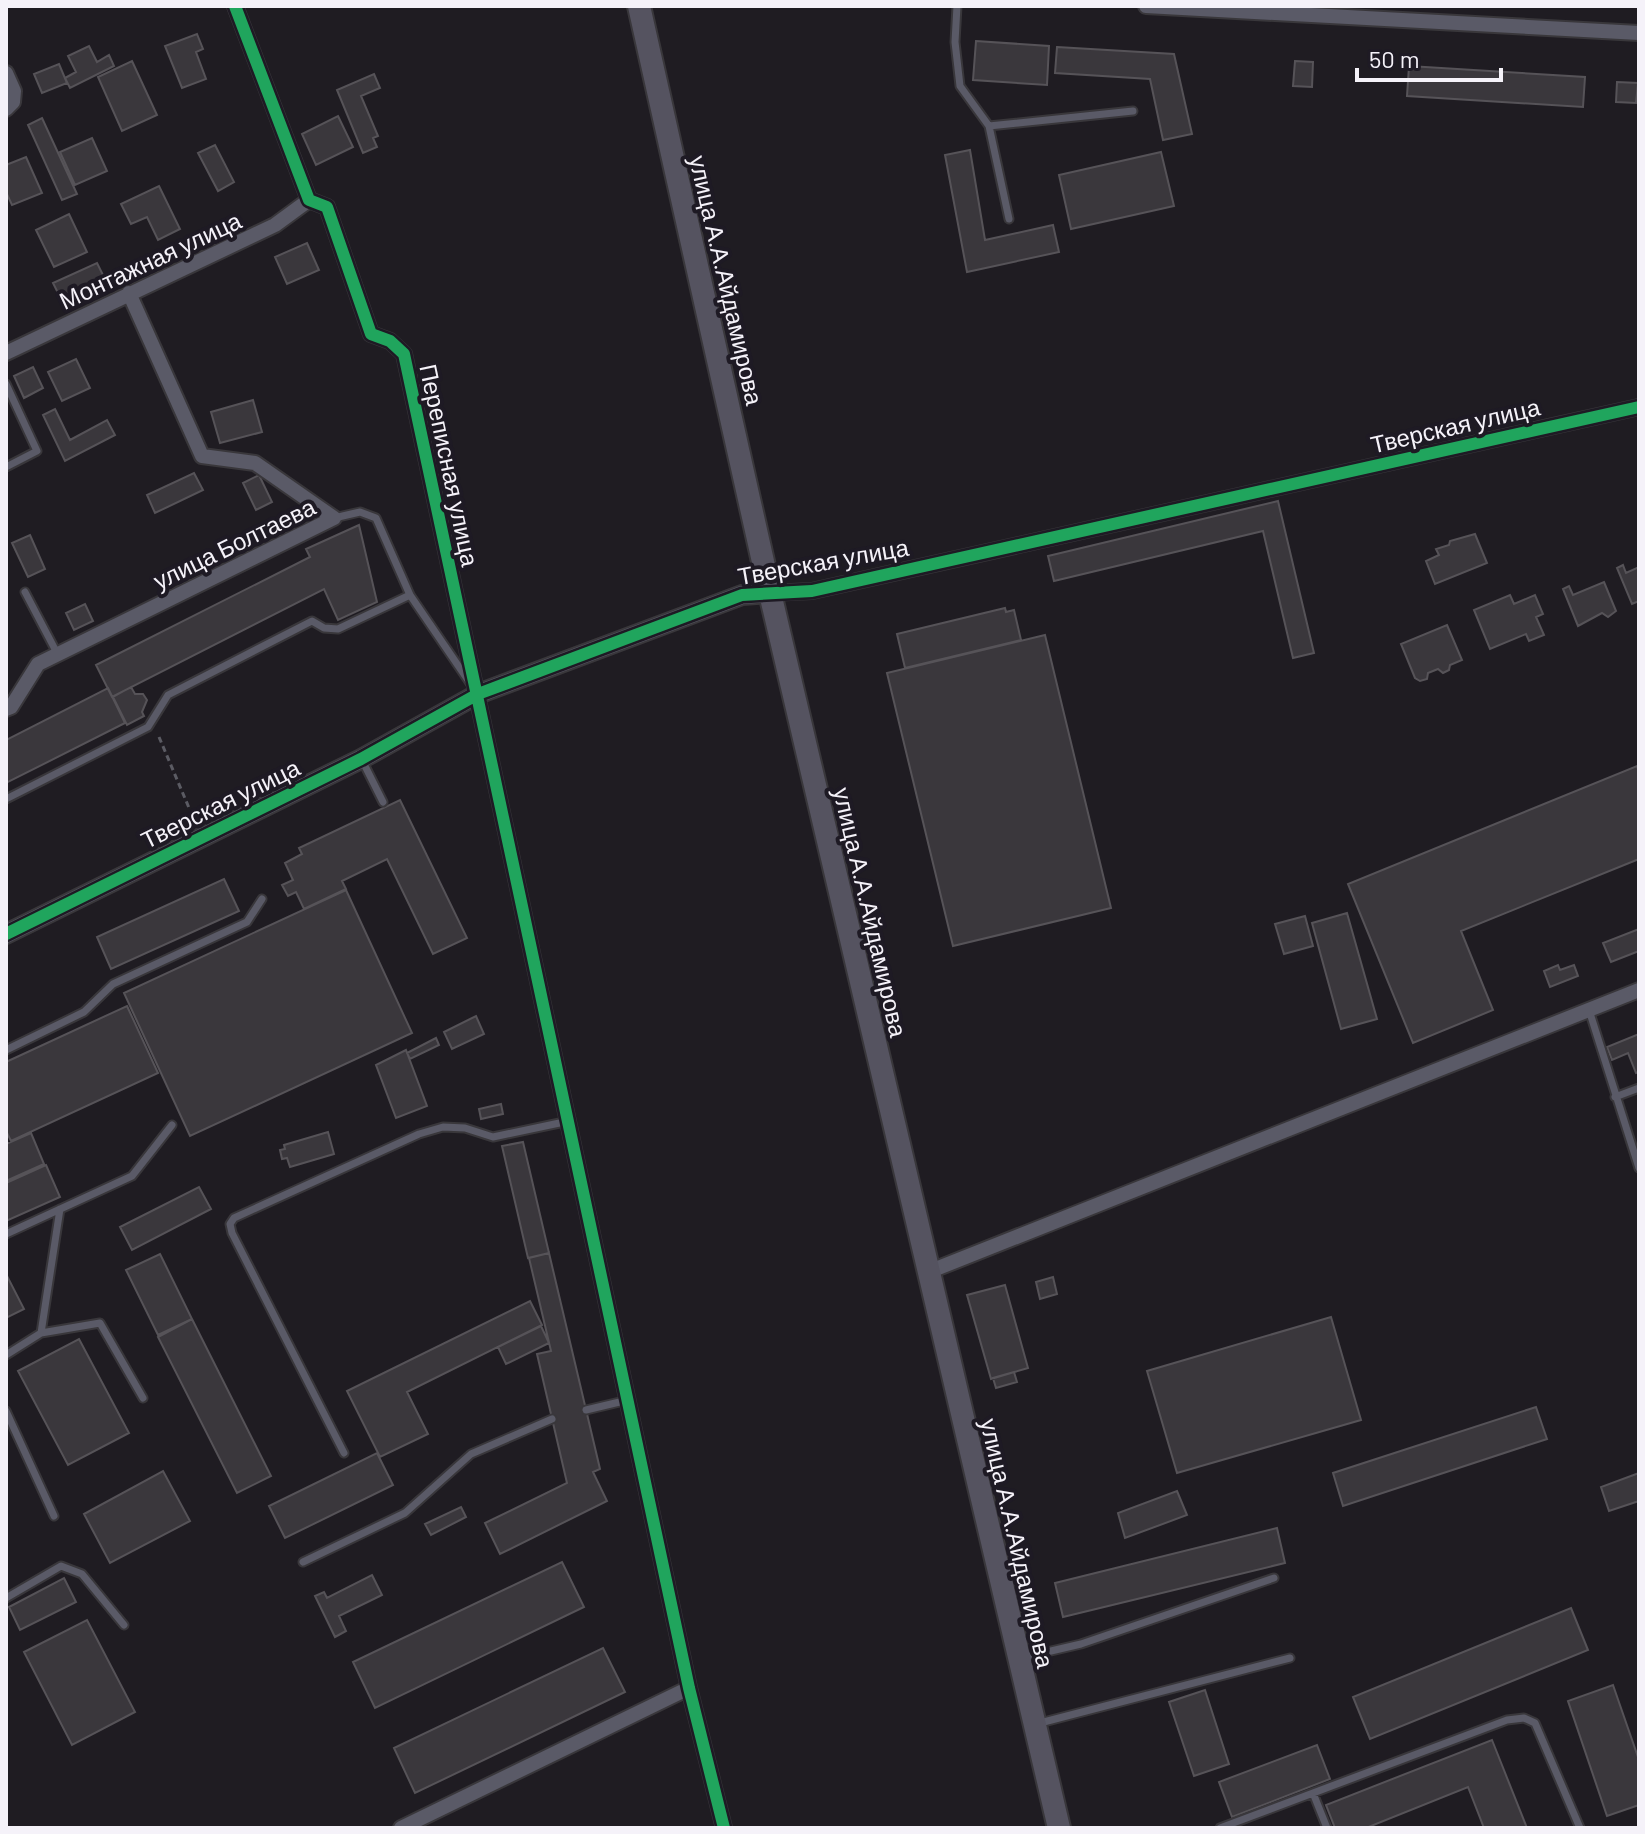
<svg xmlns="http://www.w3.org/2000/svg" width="1645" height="1834" viewBox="0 0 1645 1834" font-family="Barlow,sans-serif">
<rect width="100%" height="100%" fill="#1f1c22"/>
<!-- building -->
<path fill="#3a373c" stroke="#565358" stroke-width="2" d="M 197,34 L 203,49 L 196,52 L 206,79 L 182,88 L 165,46 Z
M 976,41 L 1049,46 L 1047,85 L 973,80 Z
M 89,46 L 97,62 L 109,55 L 114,66 L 70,88 L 65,78 L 76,72 L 68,56 Z
M 1057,47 L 1174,54 L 1192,134 L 1163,140 L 1150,79 L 1055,73 Z
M 132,61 L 157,115 L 122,131 L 98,77 Z
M 1295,61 L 1313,62 L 1312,87 L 1293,86 Z
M 59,64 L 67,83 L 42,93 L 34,74 Z
M 1409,66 L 1585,77 L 1583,107 L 1407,96 Z
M 374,74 L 380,88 L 361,96 L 378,136 L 373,138 L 377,147 L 363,153 L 337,90 Z
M 1617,82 L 1638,83 L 1636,103 L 1616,102 Z
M 338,116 L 353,147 L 316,165 L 302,134 Z
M 42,118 L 77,194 L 62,200 L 28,125 Z
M 92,138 L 107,171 L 75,185 L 60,152 Z
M 215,145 L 234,182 L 218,191 L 198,153 Z
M 970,150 L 985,240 L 1053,225 L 1059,252 L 967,272 L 945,155 Z
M 1161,152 L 1174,206 L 1071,229 L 1059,175 Z
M 26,157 L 42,193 L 12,205 L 6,192 L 6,165 Z
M 159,186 L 180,229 L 158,240 L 147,217 L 131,224 L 121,204 Z
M 69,214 L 87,252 L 54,267 L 36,230 Z
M 307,243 L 319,270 L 287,284 L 275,257 Z
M 97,263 L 104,277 L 60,297 L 53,283 Z
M 76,359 L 90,388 L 62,401 L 48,372 Z
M 33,367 L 43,388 L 24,398 L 14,376 Z
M 253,400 L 262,432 L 220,443 L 211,412 Z
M 55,409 L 70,440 L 107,420 L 115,435 L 65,461 L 43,415 Z
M 194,473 L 203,490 L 155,513 L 147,495 Z
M 259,475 L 272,502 L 256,510 L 243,483 Z
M 1278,501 L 1314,653 L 1293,658 L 1263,531 L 1054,581 L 1048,556 Z
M 359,525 L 377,602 L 338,620 L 324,589 L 112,697 L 96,665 L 310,557 L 306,549 Z
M 1475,534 L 1487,563 L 1435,584 L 1426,561 L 1439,555 L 1436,549 L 1449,545 L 1450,541 Z
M 30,535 L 45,569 L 28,577 L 12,543 Z
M 1623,565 L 1626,573 L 1639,567 L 1639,601 L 1632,604 L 1617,568 Z
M 1604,582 L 1616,611 L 1608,617 L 1602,613 L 1578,626 L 1563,589 L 1569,586 L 1573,595 Z
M 1510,595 L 1514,604 L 1535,595 L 1543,614 L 1536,617 L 1544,635 L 1529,641 L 1526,634 L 1490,649 L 1474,610 Z
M 85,604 L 93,621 L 74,630 L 66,613 Z
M 1005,608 L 1006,612 L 1014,610 L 1021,640 L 905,668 L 897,634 Z
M 1447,625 L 1462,660 L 1450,665 L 1449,670 L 1443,673 L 1438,669 L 1428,673 L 1427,679 L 1420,681 L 1415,678 L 1401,644 Z
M 1045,635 L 1111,908 L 953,946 L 887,673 Z
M 131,687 L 135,694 L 143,694 L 147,700 L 142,712 L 144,716 L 127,725 L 113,697 Z
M 108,688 L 125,723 L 6,783 L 6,740 Z
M 1637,766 L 1639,772 L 1639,859 L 1461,931 L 1493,1010 L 1413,1043 L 1348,884 Z
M 400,800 L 467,938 L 433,954 L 387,859 L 342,881 L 346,889 L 304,909 L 296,892 L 288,896 L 282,885 L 293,880 L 285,863 L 302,854 L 299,848 Z
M 224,879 L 239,911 L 111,969 L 97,937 Z
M 346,890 L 412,1033 L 190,1136 L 124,993 Z
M 1347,913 L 1377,1019 L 1341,1029 L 1312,923 Z
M 1305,916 L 1313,946 L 1284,954 L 1275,924 Z
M 1639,929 L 1639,951 L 1611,962 L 1603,943 Z
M 1558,965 L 1560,970 L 1574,965 L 1578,976 L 1550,987 L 1544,971 Z
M 127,1006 L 158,1073 L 11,1141 L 6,1131 L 6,1062 Z
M 476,1016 L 484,1034 L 452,1049 L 444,1032 Z
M 1639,1034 L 1639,1072 L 1636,1073 L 1628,1053 L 1612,1060 L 1607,1047 Z
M 436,1038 L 439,1045 L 410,1059 L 407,1053 Z
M 406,1050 L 427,1106 L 396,1118 L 376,1065 Z
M 501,1104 L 503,1114 L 481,1119 L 479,1109 Z
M 328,1132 L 334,1154 L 290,1167 L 287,1158 L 282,1159 L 280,1150 L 285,1149 L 284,1145 Z
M 31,1133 L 44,1164 L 6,1181 L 6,1144 Z
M 523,1142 L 549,1253 L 528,1258 L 502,1146 Z
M 46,1165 L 60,1197 L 6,1221 L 6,1183 Z
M 199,1187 L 211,1209 L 132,1250 L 120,1227 Z
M 549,1253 L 600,1469 L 593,1472 L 607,1501 L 500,1554 L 485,1523 L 567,1483 L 537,1354 L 551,1351 L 529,1258 Z
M 160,1254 L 192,1319 L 158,1335 L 126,1270 Z
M 6,1274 L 24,1309 L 6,1318 Z
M 1053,1277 L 1057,1294 L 1040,1299 L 1036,1282 Z
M 1005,1285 L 1028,1368 L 991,1379 L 967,1295 Z
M 530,1301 L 542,1325 L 407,1392 L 428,1434 L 380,1457 L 347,1391 Z
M 1331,1317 L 1361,1420 L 1177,1473 L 1147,1371 Z
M 192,1319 L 271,1476 L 237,1493 L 158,1337 Z
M 541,1326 L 549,1343 L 506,1364 L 498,1347 Z
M 79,1339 L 129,1433 L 68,1465 L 18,1371 Z
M 1014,1372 L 1017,1382 L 996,1388 L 993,1378 Z
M 1536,1407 L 1547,1439 L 1343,1506 L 1333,1473 Z
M 377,1453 L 393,1485 L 285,1538 L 269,1506 Z
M 163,1471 L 190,1521 L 110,1563 L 84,1514 Z
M 1639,1473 L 1639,1501 L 1609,1511 L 1601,1487 Z
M 1177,1491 L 1187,1515 L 1125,1538 L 1118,1513 Z
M 461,1507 L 466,1517 L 431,1535 L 425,1524 Z
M 1277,1528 L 1285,1563 L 1063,1617 L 1055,1583 Z
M 562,1562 L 584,1607 L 375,1708 L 353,1662 Z
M 372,1575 L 382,1595 L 339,1616 L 346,1631 L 335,1637 L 315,1596 L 324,1592 L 327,1598 Z
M 64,1578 L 76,1602 L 20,1630 L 9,1607 Z
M 1571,1608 L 1588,1650 L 1370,1739 L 1353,1697 Z
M 87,1620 L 135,1712 L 72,1745 L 24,1652 Z
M 603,1648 L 625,1692 L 415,1793 L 394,1748 Z
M 1613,1685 L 1639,1760 L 1639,1805 L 1607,1816 L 1568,1701 Z
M 1205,1690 L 1229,1764 L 1194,1776 L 1169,1702 Z
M 1492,1740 L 1527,1828 L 1484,1828 L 1468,1787 L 1366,1828 L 1335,1828 L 1326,1805 Z
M 1317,1745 L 1330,1779 L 1232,1817 L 1219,1782 Z"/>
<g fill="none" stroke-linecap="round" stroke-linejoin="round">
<defs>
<path id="service" d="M 957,6 L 955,42 L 960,86 L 989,126 L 1133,111
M 989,126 L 1009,219
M 6,384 L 37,451 L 6,467
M 334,518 L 360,512 L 376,518 L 410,595 L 470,683
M 25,592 L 58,655
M 362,760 L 383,802
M 6,799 L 148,727 L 168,695 L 312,621 L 324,628 L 338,629 L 410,595
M 1589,1010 L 1639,1168
M 6,1050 L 84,1012 L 113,984 L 247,922 L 262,899
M 1615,1097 L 1639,1088
M 6,1234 L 132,1176 L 172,1125
M 41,1333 L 100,1323 L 143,1398
M 6,1355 L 41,1333 L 60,1209
M 586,1410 L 628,1400
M 6,1411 L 54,1516
M 344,1453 L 232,1233 L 230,1224 L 234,1218 L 419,1134 L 443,1127 L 465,1128 L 493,1137 L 569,1121
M 303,1562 L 405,1513 L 471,1454 L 552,1419
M 6,1598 L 61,1566 L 82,1574 L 124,1625
M 1021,1658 L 1081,1644 L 1274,1578
M 1036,1724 L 1290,1658
M 1313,1793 L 1327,1828
M 1220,1828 L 1507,1720 L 1524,1718 L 1535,1723 L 1580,1828"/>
<path id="minor" d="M 235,6 L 309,200 L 327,207 L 371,334 L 390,341 L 404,354 L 689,1688 L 724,1828
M 1146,6 L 1639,33
M 6,73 L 14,91 L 13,102 L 6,109
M 6,353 L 275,225 L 309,200
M 770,593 L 812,591 L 1639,407
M 6,709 L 11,707 L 38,664 L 334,518 L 255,463 L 202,456 L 129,293
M 928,1272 L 1639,990
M 401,1828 L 689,1688"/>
<path id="tertiary" d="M 6,934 L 361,759 L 478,694 L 742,595 L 770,593"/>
<path id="secondary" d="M 639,6 L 770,593 L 1059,1828"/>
</defs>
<!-- service casing -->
<use href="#service" stroke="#39373b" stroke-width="11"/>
<!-- minor casing -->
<use href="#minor" stroke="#39373b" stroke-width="18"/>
<!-- tertiary casing -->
<use href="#tertiary" stroke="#39373b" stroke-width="22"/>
<!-- secondary casing -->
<use href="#secondary" stroke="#39373b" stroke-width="26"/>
<!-- path -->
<path stroke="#5b5b63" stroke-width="3" stroke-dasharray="6 4" stroke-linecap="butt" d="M 159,737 L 195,822"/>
<!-- service -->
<use href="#service" stroke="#5a5a67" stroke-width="7"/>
<!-- minor -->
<use href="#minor" stroke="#5a5a67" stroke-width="14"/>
<!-- tertiary -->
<use href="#tertiary" stroke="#5a5a67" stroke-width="18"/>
<!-- secondary -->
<use href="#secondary" stroke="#555360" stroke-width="22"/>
<defs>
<path id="cycleway" d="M 235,6 L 309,200 L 327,207 L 371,334 L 390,341 L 404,354 L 689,1688 L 724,1828
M 6,934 L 361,759 L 478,694 L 742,595 L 812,591 L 1639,407"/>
</defs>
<!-- cycleway casing -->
<use href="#cycleway" stroke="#1e1a24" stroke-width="17"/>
<!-- cycleway -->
<use href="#cycleway" stroke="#20a55d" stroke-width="12"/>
</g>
<g text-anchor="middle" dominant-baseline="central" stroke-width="8" stroke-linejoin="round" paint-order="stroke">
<!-- street labels -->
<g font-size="24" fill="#f5f2f9" stroke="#1e1a24">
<text transform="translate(150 260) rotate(-25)">Монтажная улица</text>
<text transform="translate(727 280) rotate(77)">улица А.А.Айдамирова</text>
<text transform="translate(1455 425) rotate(-13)">Тверская улица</text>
<text transform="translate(450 465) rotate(78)">Переписная улица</text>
<text transform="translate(234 543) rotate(-26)">улица Болтаева</text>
<text transform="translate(823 561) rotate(-10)">Тверская улица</text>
<text transform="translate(220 803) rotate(-26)">Тверская улица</text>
<text transform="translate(871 912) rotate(77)">улица А.А.Айдамирова</text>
<text transform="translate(1018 1543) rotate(77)">улица А.А.Айдамирова</text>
</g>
</g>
<!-- border -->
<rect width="1645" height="1834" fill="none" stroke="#f5f2f9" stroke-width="16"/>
<!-- scale -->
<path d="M1357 68v12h144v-12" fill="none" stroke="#f5f2f9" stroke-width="4"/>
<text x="1369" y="68" font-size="24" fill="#f5f2f9" stroke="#1e1a24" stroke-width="6" paint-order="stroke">50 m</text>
</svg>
